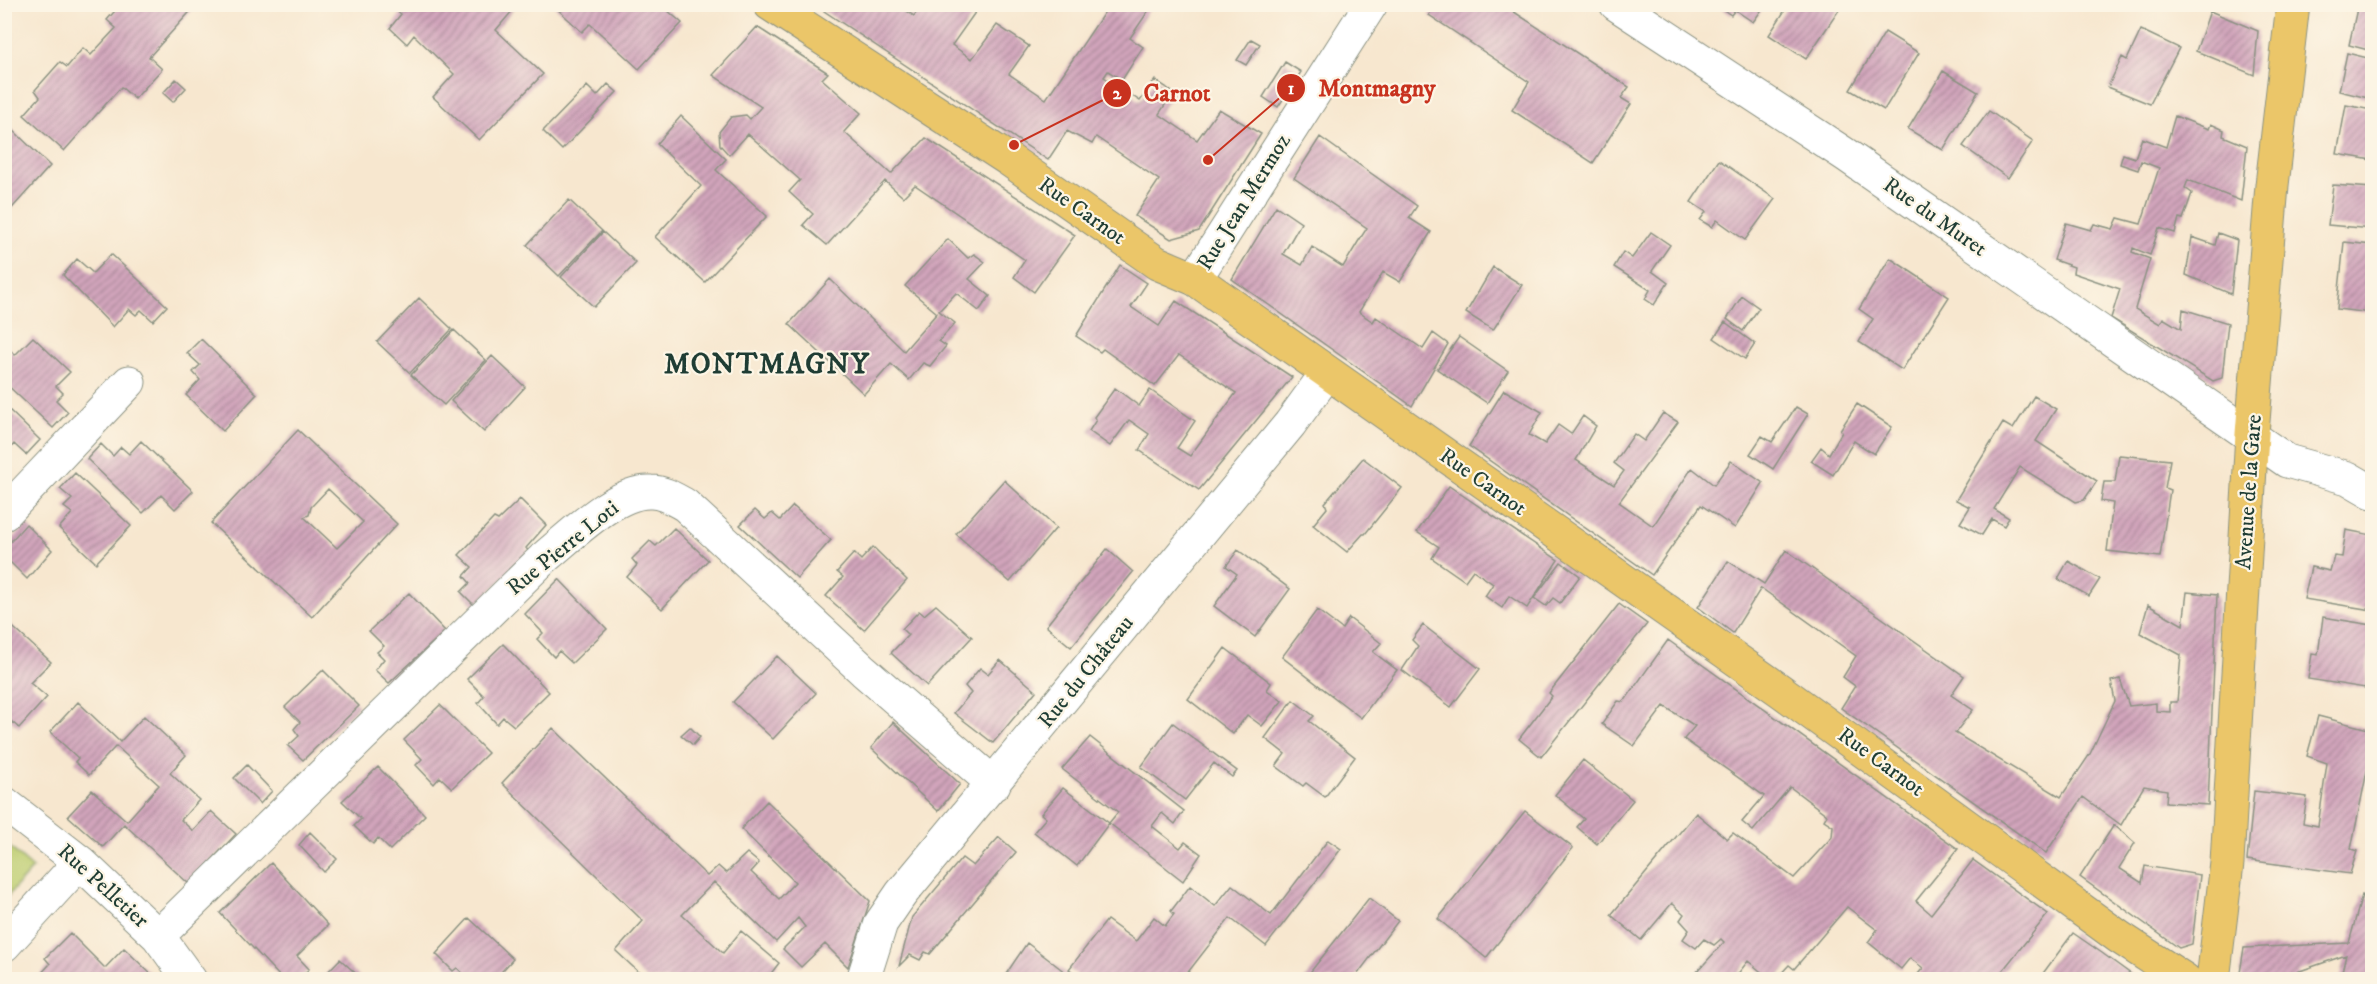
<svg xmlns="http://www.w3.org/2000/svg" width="2377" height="984" viewBox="0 0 2377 984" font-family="'IM FELL DW Pica',serif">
<defs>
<pattern id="building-hatch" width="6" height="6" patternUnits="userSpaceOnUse" patternTransform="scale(1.5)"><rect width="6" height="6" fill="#d1a4bb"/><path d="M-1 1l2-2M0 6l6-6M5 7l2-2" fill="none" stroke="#a98799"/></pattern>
</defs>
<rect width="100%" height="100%" fill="#fcf5e5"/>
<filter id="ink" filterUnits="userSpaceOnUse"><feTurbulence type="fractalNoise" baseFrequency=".0167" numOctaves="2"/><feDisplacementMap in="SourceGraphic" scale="12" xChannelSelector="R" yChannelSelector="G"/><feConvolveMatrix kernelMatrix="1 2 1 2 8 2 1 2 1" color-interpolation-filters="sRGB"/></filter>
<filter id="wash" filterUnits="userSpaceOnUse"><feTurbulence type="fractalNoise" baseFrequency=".008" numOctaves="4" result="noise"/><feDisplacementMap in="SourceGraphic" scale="24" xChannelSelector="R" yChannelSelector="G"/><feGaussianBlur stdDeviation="1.35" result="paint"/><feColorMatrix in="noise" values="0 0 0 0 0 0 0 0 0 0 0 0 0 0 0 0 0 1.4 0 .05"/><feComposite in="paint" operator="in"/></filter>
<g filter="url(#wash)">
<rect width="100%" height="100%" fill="#f7e7cf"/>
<!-- garden -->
<path fill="#bdcd6f" stroke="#6e8552" stroke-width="1.5" d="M 5,843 L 33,868 L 5,899 Z"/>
<g id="blocks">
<!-- building -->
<path fill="url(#building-hatch)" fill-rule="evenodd" d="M 121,4 L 197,4 L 149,57 L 162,69 L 149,83 L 135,99 L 121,87 L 64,151 L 24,115 L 40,97 L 35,90 L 60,62 L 67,67 L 83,48 L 91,55 L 103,42 L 116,28 L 107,20 Z
M 400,4 L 508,4 L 513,10 L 496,30 L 543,74 L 479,140 L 433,97 L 454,74 L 414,35 L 407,44 L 390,28 L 401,14 L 395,9 Z
M 552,4 L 660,4 L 682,23 L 639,69 L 590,24 L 582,32 Z
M 922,4 L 981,4 L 952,45 L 972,59 L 997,25 L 1029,46 L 1009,74 L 1046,99 L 1110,4 L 1153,4 L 1130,38 L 1143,47 L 1122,80 L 1108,71 L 1104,77 L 1140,101 L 1155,80 L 1166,87 L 1173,93 L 1159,114 L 1197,140 L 1219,109 L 1261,134 L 1199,231 L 1171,239 L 1135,216 L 1159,180 L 1096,137 L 1092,144 L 1067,131 L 1048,160 L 815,5 L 898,5 L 914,16 Z
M 1435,4 L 1502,4 L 1629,87 L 1621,98 L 1631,104 L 1593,163 L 1512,110 L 1529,82 L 1429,15 Z
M 1715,4 L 1766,4 L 1753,22 L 1735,10 L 1731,15 Z
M 1789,4 L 1831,4 L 1839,10 L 1806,59 L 1769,35 Z
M 2358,4 L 2372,4 L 2372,51 L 2349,45 Z
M 2210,11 L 2258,31 L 2254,75 L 2196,51 Z
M 757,27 L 828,73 L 822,79 L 861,113 L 844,132 L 891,174 L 926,138 L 1075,235 L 1034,292 L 1014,277 L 1025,260 L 915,185 L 903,197 L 885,181 L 827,245 L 803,225 L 813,214 L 789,192 L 800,180 L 748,134 L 729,155 L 720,145 L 719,132 L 731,117 L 746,115 L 750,119 L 761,107 L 713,75 Z
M 2141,30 L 2179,48 L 2150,104 L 2108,87 L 2122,57 L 2127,60 Z
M 1885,32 L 1919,53 L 1884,110 L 1850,90 Z
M 1251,39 L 1260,44 L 1246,65 L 1237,60 Z
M 2347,53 L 2372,59 L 2372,99 L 2339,91 Z
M 1285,62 L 1301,72 L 1278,107 L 1263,97 Z
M 1943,71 L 1978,92 L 1943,150 L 1908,129 Z
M 176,79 L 186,88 L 173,102 L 163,93 Z
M 608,84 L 617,92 L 562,150 L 543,131 L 587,86 L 597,96 Z
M 2346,105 L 2372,110 L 2372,160 L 2337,154 Z
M 1989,111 L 2033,141 L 2008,178 L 1963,146 Z
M 681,116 L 726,159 L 716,170 L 767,216 L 705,282 L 655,237 L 701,186 L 657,144 Z
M 2175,116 L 2209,129 L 2211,124 L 2224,130 L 2223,136 L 2247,146 L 2241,201 L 2188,180 L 2185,188 L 2192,193 L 2183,219 L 2179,218 L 2175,233 L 2159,228 L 2150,255 L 2133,248 L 2132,252 L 2150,259 L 2135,309 L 2160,324 L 2163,318 L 2181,329 L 2183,309 L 2228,323 L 2222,378 L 2213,381 L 2111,318 L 2120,289 L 2073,273 L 2074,267 L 2054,260 L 2066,223 L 2091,230 L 2094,224 L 2113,229 L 2118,218 L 2141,224 L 2159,168 L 2141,161 L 2138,170 L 2120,164 L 2123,154 L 2135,158 L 2142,138 L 2166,147 Z
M 11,128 L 50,166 L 4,217 L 4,135 Z
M 1320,137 L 1417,206 L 1409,218 L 1431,232 L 1400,282 L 1383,272 L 1359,312 L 1373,322 L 1376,317 L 1423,349 L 1433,333 L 1448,344 L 1412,406 L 1232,279 L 1276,206 L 1301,223 L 1283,254 L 1302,265 L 1312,247 L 1343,267 L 1358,242 L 1367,228 L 1294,178 Z
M 1719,160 L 1775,199 L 1745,240 L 1717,220 L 1712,227 L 1700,220 L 1706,212 L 1691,202 Z
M 2333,185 L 2372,188 L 2372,229 L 2328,225 Z
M 569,200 L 602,231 L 559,276 L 527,245 Z
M 603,232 L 636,263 L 594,307 L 561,277 Z
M 1651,232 L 1670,245 L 1652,271 L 1668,283 L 1654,305 L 1645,299 L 1650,290 L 1614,267 L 1623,252 L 1632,258 Z
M 2218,233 L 2237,240 L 2231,294 L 2186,275 L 2192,237 L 2215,245 Z
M 948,239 L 968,258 L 974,254 L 985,262 L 969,279 L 990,296 L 979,311 L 956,293 L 939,311 L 955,323 L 939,341 L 946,346 L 930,366 L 923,363 L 909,380 L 891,364 L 864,394 L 789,324 L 830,279 L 904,351 L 937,313 L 905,286 Z
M 2344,242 L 2372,245 L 2372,313 L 2337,309 Z
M 111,254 L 167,306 L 153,321 L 141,310 L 136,315 L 129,309 L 113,327 L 63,275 L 77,259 L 93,273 Z
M 1890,258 L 1949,297 L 1902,370 L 1859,342 L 1873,319 L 1859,309 Z
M 1120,265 L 1147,283 L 1131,307 L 1159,326 L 1176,301 L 1292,377 L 1199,490 L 1139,450 L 1149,434 L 1129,420 L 1110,446 L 1089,431 L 1096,420 L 1094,417 L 1115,388 L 1139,406 L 1150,390 L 1195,421 L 1177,448 L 1190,456 L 1236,393 L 1179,355 L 1155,386 L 1103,349 L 1100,352 L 1076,336 Z
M 1493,267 L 1522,285 L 1493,330 L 1466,313 Z
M 1742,296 L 1759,308 L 1743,331 L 1727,319 Z
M 419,298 L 452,329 L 410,373 L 377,342 Z
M 1725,322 L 1755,344 L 1745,359 L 1714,338 Z
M 454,330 L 486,360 L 444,405 L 411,375 Z
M 33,337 L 70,372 L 56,386 L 63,393 L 56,400 L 68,412 L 53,428 L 4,382 L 4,344 L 15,355 Z
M 1459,337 L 1508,371 L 1487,403 L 1437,369 Z
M 201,339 L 257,394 L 223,431 L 186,395 L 200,380 L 193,372 L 200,365 L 187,353 Z
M 492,356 L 525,387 L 484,432 L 451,401 Z
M 1504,390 L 1542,412 L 1529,435 L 1545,444 L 1558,425 L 1571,434 L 1583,416 L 1596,426 L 1576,460 L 1614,485 L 1624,471 L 1614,463 L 1634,434 L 1644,441 L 1663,413 L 1678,422 L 1619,502 L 1653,526 L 1692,468 L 1714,485 L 1731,461 L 1763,483 L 1735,528 L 1701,505 L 1652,575 L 1469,446 Z
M 2034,396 L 2056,409 L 2036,441 L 2097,481 L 2084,500 L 2076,502 L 2020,467 L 1994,509 L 2009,518 L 2004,526 L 1992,519 L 1982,535 L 1960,523 L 1970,507 L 1956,500 L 2003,423 L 2013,429 Z
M 1857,404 L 1892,427 L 1874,454 L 1854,441 L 1833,475 L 1811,461 L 1821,447 L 1829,454 L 1842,432 L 1840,430 Z
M 5,406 L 40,440 L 26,455 L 14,444 L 7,452 L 5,450 Z
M 1796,407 L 1808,414 L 1773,469 L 1750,454 L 1762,436 L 1772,442 Z
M 298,430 L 397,524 L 312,617 L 211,523 ZM 328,489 L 363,522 L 337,548 L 304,517 L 309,515 L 311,507 Z
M 141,441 L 193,491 L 175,509 L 161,495 L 143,513 L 87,459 L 101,444 L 113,456 L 121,447 L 129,454 Z
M 2119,455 L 2170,460 L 2165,488 L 2170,490 L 2160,557 L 2107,551 L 2113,503 L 2101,501 L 2104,482 L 2115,482 Z
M 1363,458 L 1402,488 L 1365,534 L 1363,534 L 1347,552 L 1313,525 L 1327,508 L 1325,503 Z
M 75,473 L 131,526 L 96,563 L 59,528 L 72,513 L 64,507 L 72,499 L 60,489 Z
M 1004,480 L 1056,528 L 1010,582 L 956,534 Z
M 1449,486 L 1558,560 L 1527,608 L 1509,596 L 1502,608 L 1485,596 L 1493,584 L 1473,570 L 1465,581 L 1432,558 L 1439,547 L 1417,532 Z
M 520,499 L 546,525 L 526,548 L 530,553 L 475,606 L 461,592 L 470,583 L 464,576 L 472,567 L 459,555 L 494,518 L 498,520 Z
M 793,506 L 831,540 L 797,578 L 740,525 L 755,510 L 765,519 L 772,513 L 780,520 Z
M 26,524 L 52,550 L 27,579 L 4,556 L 4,549 Z
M 674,528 L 708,560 L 662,609 L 627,577 L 637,565 L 632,559 L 650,541 L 656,546 Z
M 2346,530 L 2372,535 L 2372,610 L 2304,599 L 2311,567 L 2330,571 L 2334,556 L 2342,557 Z
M 873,547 L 907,580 L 864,630 L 826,596 L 843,577 L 837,572 L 854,553 L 861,560 Z
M 1107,549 L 1133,572 L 1071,647 L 1046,626 Z
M 1238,550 L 1290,589 L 1255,637 L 1214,606 L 1237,574 L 1226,566 Z
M 1786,550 L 1964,676 L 1951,695 L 1973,710 L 1955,733 L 2061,797 L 2090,754 L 2115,701 L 2111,681 L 2120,679 L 2129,706 L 2156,703 L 2156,711 L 2170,712 L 2170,702 L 2177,702 L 2181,655 L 2140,633 L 2148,605 L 2183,625 L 2187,592 L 2217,595 L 2208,805 L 2166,802 L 2167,790 L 2144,786 L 2121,825 L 2083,797 L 2046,853 L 1841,708 L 1855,686 L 1843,677 L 1856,656 L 1761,588 L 1733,633 L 1698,607 L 1728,561 L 1764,584 Z
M 2068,561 L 2100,579 L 2089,596 L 2058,579 Z
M 1561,562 L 1580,576 L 1560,603 L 1553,598 L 1546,606 L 1534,598 Z
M 559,579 L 607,629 L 572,663 L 559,651 L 554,657 L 537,639 L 543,633 L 525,614 Z
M 409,593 L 445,631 L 389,683 L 375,670 L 384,659 L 377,652 L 384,646 L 369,631 Z
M 1619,604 L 1647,624 L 1541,757 L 1519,739 L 1552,696 L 1549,693 Z
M 936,605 L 972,637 L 927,686 L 891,653 L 908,635 L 902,629 L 919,611 L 924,615 Z
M 1317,610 L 1342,629 L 1349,618 L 1381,643 L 1373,652 L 1397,670 L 1361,718 L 1282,657 Z
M 2323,617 L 2372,625 L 2365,688 L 2308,679 L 2312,654 L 2318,655 Z
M 4,619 L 51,662 L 30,683 L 47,697 L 19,728 L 4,715 Z
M 1423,625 L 1480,669 L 1451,707 L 1402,670 L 1418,646 L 1412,640 Z
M 1668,640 L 1958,849 L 1916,901 L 1931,914 L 1973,860 L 2048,914 L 1995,980 L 1960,980 L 1955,976 L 1953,980 L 1913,980 L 1923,968 L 1910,958 L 1901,969 L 1868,942 L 1877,930 L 1847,907 L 1794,969 L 1789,965 L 1775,980 L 1771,980 L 1748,961 L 1733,980 L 1703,980 L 1696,973 L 1724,942 L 1721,939 L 1714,945 L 1704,939 L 1696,948 L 1683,939 L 1689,930 L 1680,920 L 1684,914 L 1672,903 L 1641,940 L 1611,915 L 1696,813 L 1727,839 L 1733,833 L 1794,878 L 1832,837 L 1833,826 L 1824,820 L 1827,815 L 1790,787 L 1753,831 L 1742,822 L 1764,796 L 1684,739 L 1695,726 L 1664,706 L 1634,746 L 1602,724 L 1618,701 L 1624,702 Z
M 503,644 L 549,692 L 514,726 L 503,717 L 497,724 L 478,703 L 484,696 L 467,679 Z
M 1225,648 L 1271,683 L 1267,690 L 1282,701 L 1262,726 L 1247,715 L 1233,734 L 1188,699 Z
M 777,656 L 816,693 L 773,739 L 733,702 Z
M 1000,660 L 1036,691 L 993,743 L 954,713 L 971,693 L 965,686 L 980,668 L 988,674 Z
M 323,670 L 359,706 L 303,760 L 288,746 L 299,736 L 294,729 L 300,722 L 285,707 Z
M 1293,700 L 1314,716 L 1309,721 L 1355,757 L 1325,797 L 1306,783 L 1303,786 L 1276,766 L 1285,754 L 1265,738 Z
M 78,702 L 120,742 L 144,716 L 186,755 L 170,773 L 199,800 L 181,820 L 193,831 L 211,811 L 236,834 L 189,884 L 124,824 L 103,847 L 68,816 L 92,790 L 127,821 L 159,785 L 116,746 L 89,775 L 75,762 L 78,758 L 50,732 Z
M 440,705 L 488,753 L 452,788 L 440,777 L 434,784 L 416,765 L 422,759 L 404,740 Z
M 2318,716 L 2372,730 L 2372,772 L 2367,771 L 2351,849 L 2357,851 L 2350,874 L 2247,860 L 2254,791 L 2307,797 L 2303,823 L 2318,826 L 2327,763 L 2307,756 Z
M 893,722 L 960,784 L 938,811 L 871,748 Z
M 1173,723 L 1237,771 L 1232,777 L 1214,763 L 1185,800 L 1141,767 Z
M 690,727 L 700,737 L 693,745 L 681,735 Z
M 553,728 L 707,876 L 718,866 L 726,873 L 747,853 L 759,863 L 751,872 L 779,899 L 795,882 L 741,829 L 767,801 L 870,901 L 848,967 L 825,944 L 801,967 L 783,949 L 805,927 L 798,918 L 776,942 L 714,882 L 682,915 L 723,953 L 741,931 L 779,963 L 766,980 L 647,980 L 616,951 L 643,921 L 502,783 Z
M 1090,737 L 1184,811 L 1175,824 L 1162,813 L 1152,826 L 1180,848 L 1185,842 L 1201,854 L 1183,881 L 1109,823 L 1077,866 L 1034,832 L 1046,818 L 1041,814 L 1063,788 L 1109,823 L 1118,812 L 1062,769 Z
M 1583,760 L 1633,800 L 1597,844 L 1577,827 L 1584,819 L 1555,795 Z
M 247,765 L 272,791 L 260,804 L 234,778 Z
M 378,767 L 425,815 L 390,850 L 378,838 L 373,844 L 354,826 L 361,819 L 342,801 Z
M 1525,811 L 1573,848 L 1486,958 L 1438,919 Z
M 2114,825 L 2135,843 L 2119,868 L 2142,883 L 2145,866 L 2200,875 L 2192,944 L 2179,948 L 2080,877 Z
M 310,832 L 337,859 L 324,872 L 299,845 Z
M 999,837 L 1016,852 L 930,954 L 925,952 L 920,960 L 910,955 L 899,966 L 912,917 L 962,858 L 973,866 Z
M 1328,840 L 1341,849 L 1266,946 L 1230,918 L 1182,980 L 1083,980 L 1069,969 L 1107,920 L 1136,941 L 1154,917 L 1165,926 L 1174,914 L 1171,911 L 1190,886 L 1215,906 L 1232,885 L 1271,915 Z
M 271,863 L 328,925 L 297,956 L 309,969 L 298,980 L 283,980 L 220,913 Z
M 2362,895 L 2372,899 L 2371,980 L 2340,980 L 2346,955 L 2297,972 L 2301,980 L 2243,980 L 2240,973 L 2244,948 L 2349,943 Z
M 1369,898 L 1398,921 L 1353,980 L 1304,980 Z
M 469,918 L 513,959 L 494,980 L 470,980 L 457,968 L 453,971 L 436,954 Z
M 70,933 L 105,968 L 124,948 L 157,980 L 35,980 L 50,964 L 45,958 Z
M 2073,933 L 2102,953 L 2139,980 L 2038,980 Z
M 1027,943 L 1052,962 L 1075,980 L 1002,980 Z
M 340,959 L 363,980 L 320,980 Z"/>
</g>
</g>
<g filter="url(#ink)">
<use href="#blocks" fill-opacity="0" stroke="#8b9282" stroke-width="1.5"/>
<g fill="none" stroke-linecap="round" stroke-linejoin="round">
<defs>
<path id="minor" d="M 1616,4 L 1846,155 L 2287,461 L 2348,478 L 2372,492
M 1195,279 L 1371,4
M 4,514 L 129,382
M 4,803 L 80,862 L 158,936 L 190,980
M 158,936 L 545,557 C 571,536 616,490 651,492 C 664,492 674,499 685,505 L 864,671 L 994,784
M 4,945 L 80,862
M 863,980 L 881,923 L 901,894 L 1290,424 L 1327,373"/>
<path id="major" d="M 770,4 L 1008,159 L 1157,263 L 1195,279 L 1781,691 L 2119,937 L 2185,980
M 2213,980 L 2227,863 L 2252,434 L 2272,185 L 2293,4"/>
</defs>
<!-- minor casing -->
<use href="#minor" stroke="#8b9282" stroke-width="35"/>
<!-- major casing -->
<use href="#major" stroke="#8b9282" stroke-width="35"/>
<!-- minor -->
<use href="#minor" stroke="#fff" stroke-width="33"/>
<!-- major -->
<use href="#major" stroke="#ebc669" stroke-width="33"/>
</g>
</g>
<g text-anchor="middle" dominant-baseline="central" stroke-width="4.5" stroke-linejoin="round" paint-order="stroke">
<!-- street labels -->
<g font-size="22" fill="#1f3d34" stroke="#fcf5e5">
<text transform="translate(1244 202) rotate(-58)">Rue Jean Mermoz</text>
<text transform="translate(1082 211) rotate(35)">Rue Carnot</text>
<text transform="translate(1935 217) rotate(35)">Rue du Muret</text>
<text transform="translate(1483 482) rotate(35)">Rue Carnot</text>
<text transform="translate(2249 492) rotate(-86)">Avenue de la Gare</text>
<text transform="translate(563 548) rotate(-39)">Rue Pierre Loti</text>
<text transform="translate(1086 672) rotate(-51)">Rue du Château</text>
<text transform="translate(1881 762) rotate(36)">Rue Carnot</text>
<text transform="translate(103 886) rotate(42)">Rue Pelletier</text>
</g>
<!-- district labels -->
<g font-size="28" font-weight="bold" letter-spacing="1.5" fill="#1f3d34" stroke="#fcf5e5">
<text x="767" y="364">MONTMAGNY</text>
</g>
</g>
<!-- callouts -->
<path fill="none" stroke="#c8321e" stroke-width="2" d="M1208 160L1291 88M1014 145L1117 93"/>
<g fill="#c8321e" stroke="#fcf5e5" stroke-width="2">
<circle cx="1208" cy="160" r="6"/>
<circle cx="1014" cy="145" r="6"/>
<circle cx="1291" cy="88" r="15"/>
<circle cx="1117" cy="93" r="15"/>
</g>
<g font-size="18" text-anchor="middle" font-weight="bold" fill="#fff">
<text x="1291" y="94">1</text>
<text x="1117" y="99">2</text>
</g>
<g font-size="24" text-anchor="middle" font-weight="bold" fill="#c8321e" stroke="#fcf5e5" stroke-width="4.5" stroke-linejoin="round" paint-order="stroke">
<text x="1377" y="96">Montmagny</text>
<text x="1177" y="101">Carnot</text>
</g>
<!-- margin -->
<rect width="2377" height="984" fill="none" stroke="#fcf5e5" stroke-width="24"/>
</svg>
